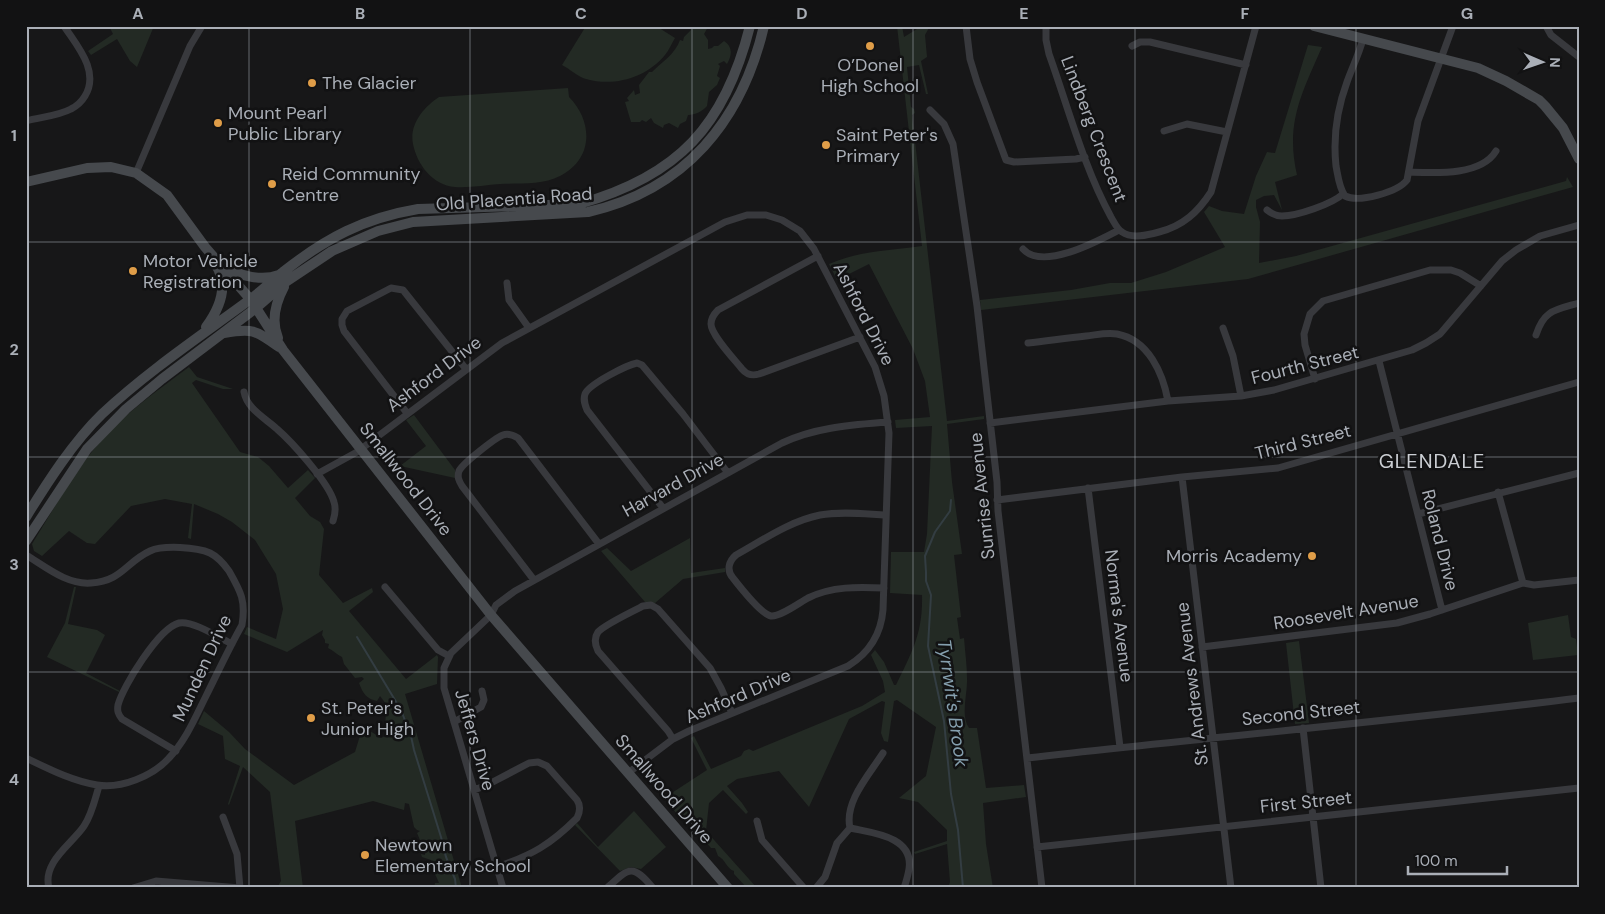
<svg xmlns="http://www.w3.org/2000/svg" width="1605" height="914" viewBox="0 0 1605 914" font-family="'DM Sans',sans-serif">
<rect width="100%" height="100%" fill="#171718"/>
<!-- green -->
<path fill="#232a24" d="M 109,26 L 154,26 L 137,67 L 130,61 L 117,39 L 91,55 L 88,51 L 113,34 Z
M 586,26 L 656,26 L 675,38 C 672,43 669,50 665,55 C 646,78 614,87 586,79 C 578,77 570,69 562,65 Z
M 691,26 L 698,29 L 700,26 L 708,27 L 704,34 L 708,40 L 708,49 L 712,48 L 714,46 L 718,46 L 724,41 C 733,47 732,55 727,64 L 724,61 L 718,64 L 720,66 L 717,76 L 720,78 L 717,85 L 709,92 L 707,106 C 703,111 695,115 688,115 L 686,121 L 680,124 L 678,128 L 669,123 L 664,125 L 663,128 L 654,123 L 651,118 L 646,122 L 642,120 L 640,122 L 631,122 L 625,102 L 629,101 L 627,98 L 634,90 L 635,95 L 640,93 L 639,85 L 649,72 L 652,72 C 663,61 675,54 680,40 L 683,41 L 684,37 L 691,30 L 690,28 Z
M 897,26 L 902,26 L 904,37 L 922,26 L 930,26 L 925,35 L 927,57 L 921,61 L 928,94 L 926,94 L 919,65 L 907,67 L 911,107 L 914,109 L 915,113 L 912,115 L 947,421 L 984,416 L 984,419 L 947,424 L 952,482 L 962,554 L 954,555 L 961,617 L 957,618 L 960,639 L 964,638 C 965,652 967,665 967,678 C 968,693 960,715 969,728 L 977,728 L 986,788 L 1024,785 L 1026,797 L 983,803 L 986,844 L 993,888 L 948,888 L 950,882 L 947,844 L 915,854 L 914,852 L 947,841 L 947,830 L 918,802 L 899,798 L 926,776 L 936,727 L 897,700 L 894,701 L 888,742 L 884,741 L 881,733 L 885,702 L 882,701 L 849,719 L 809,807 L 779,771 L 737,779 L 727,786 L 742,803 L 748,812 L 746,814 L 723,790 L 709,803 L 706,831 L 757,888 L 747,888 L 734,874 L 734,871 C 727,869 725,859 718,856 L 715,848 L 711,848 L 696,830 L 692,820 L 686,825 L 664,798 L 707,770 L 691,738 L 694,736 L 711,769 L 741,756 L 744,751 L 749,749 L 753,751 L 862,706 L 885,692 L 883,681 L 871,655 L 875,650 L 884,662 L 894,685 L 896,685 C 912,652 923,633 922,595 L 890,593 L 891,552 L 924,552 L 927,534 L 932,426 L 896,428 L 895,420 L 930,417 L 925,381 L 913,349 L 869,264 L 837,280 L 829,264 C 862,250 889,251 922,246 Z
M 1308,45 L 1322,47 C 1302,93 1285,123 1297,175 L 1275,182 L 1282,210 L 1274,195 L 1264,196 L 1256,200 L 1256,207 L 1260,222 L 1259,263 L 1296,256 L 1566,181 L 1567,177 L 1573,187 L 1248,279 L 981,310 L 980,300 L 1071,290 L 1110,283 L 1131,283 L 1166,272 L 1225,247 L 1204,212 L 1209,206 L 1222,211 L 1244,214 L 1256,176 L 1267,152 L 1275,153 Z
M 568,88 L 569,97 C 593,121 594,159 560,176 C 543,185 520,183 500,184 C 486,185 470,188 455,187 C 432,185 417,164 413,144 C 409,124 424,107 439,97 Z
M 189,367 L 197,377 L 233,389 L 223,389 L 196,380 L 192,383 L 240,452 L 258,457 L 269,466 L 288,488 L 308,470 L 315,478 L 295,498 L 310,516 L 320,522 L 324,529 L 319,575 L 343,603 L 372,588 L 373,592 L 349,611 L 406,679 L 437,655 L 438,657 L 437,684 L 405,694 L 462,888 L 434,888 L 435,883 L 439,883 C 436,875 431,869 431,860 L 422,857 L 421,854 L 425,855 L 425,853 L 422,853 L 423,847 L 417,833 L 420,831 L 417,830 L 414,827 L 409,804 L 405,803 L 404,810 L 373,801 L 295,821 L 303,888 L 282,888 L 278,886 L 281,881 L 270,792 L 243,767 L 229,805 L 228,804 L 240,766 L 225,759 L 223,736 L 198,724 L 204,711 L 229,732 L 245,749 L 294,785 L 355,752 L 362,729 L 370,731 L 381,738 L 385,736 L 386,704 L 380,696 L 377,701 C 367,699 363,694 359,683 L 364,679 L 362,677 L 355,678 L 344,664 L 342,657 C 337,655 333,650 328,648 L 329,644 L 325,643 L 325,640 L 322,635 L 323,630 L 287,652 L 244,634 L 247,627 L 276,639 L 283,609 L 276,574 L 255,540 L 232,522 L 218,514 L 194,504 L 191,539 L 188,538 L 192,504 L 165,499 L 131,506 L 95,544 L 87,543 L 69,531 L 42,556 L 34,551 L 32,544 C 56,505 77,466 108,433 C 132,408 161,388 189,367 Z
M 414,415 L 455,470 L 455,478 L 400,466 L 426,446 L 406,420 Z
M 690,538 L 691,573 L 725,568 L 725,572 L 683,579 L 655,603 L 645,602 L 601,551 L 607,548 L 631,571 Z
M 74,587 L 76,587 L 68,624 L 97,630 L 105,635 L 86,673 L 120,691 L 119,692 L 47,657 L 65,623 Z
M 1568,615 L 1571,637 L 1576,639 L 1578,655 L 1533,660 L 1528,623 Z
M 1299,641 L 1309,723 L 1295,724 L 1286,643 Z
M 634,811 L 666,847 L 641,869 L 631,867 L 620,871 L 575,825 L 577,823 L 598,847 Z"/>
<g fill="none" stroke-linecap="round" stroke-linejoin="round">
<!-- stream -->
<path stroke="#333d42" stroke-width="2" d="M 951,500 L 950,511 L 935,532 L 925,556 L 926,572 L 926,581 L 931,595 L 928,646 L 944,721 L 951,794 L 958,830 L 963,888
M 357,637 L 401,710 L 411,736 L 414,750 L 441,837 L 446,857 L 455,879 L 456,888"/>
<!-- street -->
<path stroke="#38393d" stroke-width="7" d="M 966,26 L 970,59 L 977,82 L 1006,160 L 1014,162 L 1076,159 L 1085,157
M 1046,26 L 1046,40 L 1049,54 C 1068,107 1084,168 1111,217 C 1114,222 1117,229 1122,232 C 1132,239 1148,235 1159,232 C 1183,226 1198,212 1211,192 L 1256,26
M 1546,26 L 1551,35 L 1579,57
M 1363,39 C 1359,54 1352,68 1347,82 C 1337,109 1333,138 1336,166 C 1338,176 1339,188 1345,196 C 1359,203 1398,192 1407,180 L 1418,121 L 1453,26
M 1132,46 L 1140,42 L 1150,42 L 1246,65
M 930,110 L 944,124 L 953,144 L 977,306 L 997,482 L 998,511 L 1042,888
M 26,121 C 41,117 58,116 71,109 C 77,106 82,101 85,96 C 100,71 77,46 64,26
M 1164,131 L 1187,124 L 1227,132
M 1410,172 C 1435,173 1481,176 1496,151
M 136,173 L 190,46 L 202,26
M 1267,210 C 1272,214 1276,216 1282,216 C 1297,216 1332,204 1343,194
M 1023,249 C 1043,271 1098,241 1119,230
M 818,256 L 718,310 C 714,314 711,318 711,324 C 711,335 735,360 742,369 C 747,375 752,376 759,374 L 860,337
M 507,283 L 509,300 L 529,328
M 1223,328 L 1233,356 L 1241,396
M 1536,335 C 1544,310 1555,310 1579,303
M 1028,343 C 1047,341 1066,338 1086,336 C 1096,335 1107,332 1117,334 C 1149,340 1163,374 1168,401
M 1379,361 L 1442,610
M 1315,379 L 1305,345 L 1304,334 L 1310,314 L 1323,301 L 1430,270 L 1451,270 L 1460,273 L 1481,286
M 244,392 C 247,409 265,418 277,429 C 292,442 329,483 334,502 C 336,508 335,515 333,521
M 407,413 L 344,331 L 342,325 L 342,319 L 347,311 L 391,288 L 403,290 L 466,369
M 990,423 L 1168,401 L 1241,396 L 1274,390 L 1412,350 L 1426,343 L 1440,334 L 1502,261 L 1516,250 L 1540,236 L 1579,225
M 317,474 L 357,452 L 502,343 L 725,222 L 747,215 L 766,215 L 782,220 L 800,231 L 814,249 L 875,367 L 884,396 L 889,433 L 883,610 C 881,634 869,653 848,666 L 689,731 L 673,739 L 628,773
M 1182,477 L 1231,888
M 1088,488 L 1120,747
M 1498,492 L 1523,583
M 997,500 L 1182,477 L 1278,468 L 1579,382
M 663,508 L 587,410 C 585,405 583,400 585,394 C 589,384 627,365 637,363 L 642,365 L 683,414 L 728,473
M 1418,514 L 1579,473
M 26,555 C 46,567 67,585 91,583 C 122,581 126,562 150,551 C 163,545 197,547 210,553 C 218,557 224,564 229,571 C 241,592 246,601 242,625 C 229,648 218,672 206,696 C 195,718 186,740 169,758 C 153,776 121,789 97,785 C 72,781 49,769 26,758
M 534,580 L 462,486 C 459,481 457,477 459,471 C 462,464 495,438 503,435 C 508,433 513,435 518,438 L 599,544
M 385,587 L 438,650 L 449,656
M 884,588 C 858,587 832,586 808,598 C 799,603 780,617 771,616 C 761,614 740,587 733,578 C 726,570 729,561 736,555 C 763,540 790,521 820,515 C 842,511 865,514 886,515
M 1202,647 L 1397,623 L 1430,614 L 1523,583 L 1534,585 L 1579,580
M 454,722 L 481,707 L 484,700 L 482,691
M 1303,728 L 1321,888
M 673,739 L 668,731 L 598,651 C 595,645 594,638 598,632 C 604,625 633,611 643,606 L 651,605 L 658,609 L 710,668 L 721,688 L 732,713
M 176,751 L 122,719 C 118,714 117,711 118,705 C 123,686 159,628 179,623 C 192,620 220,638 232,644
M 1027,758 C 1211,737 1395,721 1579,698
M 474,790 L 487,785 L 529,763 L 538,762 L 547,766 L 577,800 C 581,806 580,812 577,818 C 550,845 532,855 497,867
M 223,817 L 237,854 L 240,888
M 757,821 L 762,840 L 804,888
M 850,828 C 844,802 869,775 883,753
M 1037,847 L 1579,788
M 49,888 C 42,862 72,844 84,826 C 92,814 95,799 99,786
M 133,888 L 156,881 L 240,888
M 503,888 L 444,688 L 444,668 L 451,653 L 491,615 L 496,605 L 515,591 L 782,443 C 816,427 852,425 888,422
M 607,888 C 629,868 632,863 653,888
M 816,888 L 825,877 L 837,843 L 850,828 C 872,833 914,836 909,869 C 908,875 906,882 904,888"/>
<!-- secondary -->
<path stroke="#46494d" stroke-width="10" d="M 1314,26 L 1478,68 L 1506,81 L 1539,100 L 1545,106 L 1563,128 L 1579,159
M 26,182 L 87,168 L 111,167 L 136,173 L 167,195 L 205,247 L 251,300 L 283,350 L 491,615 L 728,888
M 226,266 C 239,277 263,281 279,275
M 206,327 C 220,308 229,286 216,265
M 224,333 C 253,328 255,330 279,347
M 278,338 C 271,321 276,302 284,287
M 26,517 C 47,483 73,442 102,414 C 147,372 199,337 248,301 C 261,292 271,281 283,272 C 326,238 364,218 418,209 L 579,204 C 679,176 725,125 750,26
M 26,541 L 87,449 L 126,409 L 162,379 L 256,308 L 287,281 L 332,251 L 378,231 L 413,222 L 588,212 C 685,190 742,121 764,26"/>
</g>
<!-- grid -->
<path fill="none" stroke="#aaafb7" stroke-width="1" stroke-opacity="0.55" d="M 249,26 L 249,888M 470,26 L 470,888M 692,26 L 692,888M 913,26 L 913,888M 1135,26 L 1135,888M 1356,26 L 1356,888M 26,242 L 1579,242M 26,457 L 1579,457M 26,672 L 1579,672"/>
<!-- markers -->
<g fill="#df9d48" stroke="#121213" stroke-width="2">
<circle cx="870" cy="46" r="5"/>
<circle cx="312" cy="83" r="5"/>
<circle cx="218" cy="123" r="5"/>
<circle cx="826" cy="145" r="5"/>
<circle cx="272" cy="184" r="5"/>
<circle cx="133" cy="271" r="5"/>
<circle cx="1312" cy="556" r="5"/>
<circle cx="311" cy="718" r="5"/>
<circle cx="365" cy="855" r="5"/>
</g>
<g text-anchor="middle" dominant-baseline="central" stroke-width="5" stroke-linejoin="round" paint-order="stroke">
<!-- poi labels -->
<g font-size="18" fill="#aaafb7" stroke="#121213" text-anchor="start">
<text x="870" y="65" text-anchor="middle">O’Donel<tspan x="870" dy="21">High School</tspan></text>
<text x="322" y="83">The Glacier</text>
<text x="228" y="113">Mount Pearl<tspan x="228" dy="21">Public Library</tspan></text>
<text x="836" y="135">Saint Peter's<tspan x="836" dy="21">Primary</tspan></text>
<text x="282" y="174">Reid Community<tspan x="282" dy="21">Centre</tspan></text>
<text x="143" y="261">Motor Vehicle<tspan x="143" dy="21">Registration</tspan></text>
<text x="1302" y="556" text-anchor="end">Morris Academy</text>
<text x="321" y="708">St. Peter's<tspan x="321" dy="21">Junior High</tspan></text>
<text x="375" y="845">Newtown<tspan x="375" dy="21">Elementary School</tspan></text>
</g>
<!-- street labels -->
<g font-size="18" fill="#aaafb7" stroke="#121213">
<text transform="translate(1094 129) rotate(69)">Lindberg Crescent</text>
<text transform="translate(514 199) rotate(-4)">Old Placentia Road</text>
<text transform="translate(864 314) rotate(63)">Ashford Drive</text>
<text transform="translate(1305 365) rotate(-14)">Fourth Street</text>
<text transform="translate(434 374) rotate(-37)">Ashford Drive</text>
<text transform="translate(1303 442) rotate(-14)">Third Street</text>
<text transform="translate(406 479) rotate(52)">Smallwood Drive</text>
<text transform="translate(673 485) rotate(-29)">Harvard Drive</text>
<text transform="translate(982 496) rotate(-96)">Sunrise Avenue</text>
<text transform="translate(1440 540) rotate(76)">Roland Drive</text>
<text transform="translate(1346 612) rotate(-9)">Roosevelt Avenue</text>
<text transform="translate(1119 616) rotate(83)">Norma's Avenue</text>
<text transform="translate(202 668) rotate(-65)">Munden Drive</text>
<text transform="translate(1192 684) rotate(-97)">St. Andrews Avenue</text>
<text transform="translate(738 696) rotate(-23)">Ashford Drive</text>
<text transform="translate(1301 713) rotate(-6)">Second Street</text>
<text transform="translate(475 740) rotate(74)">Jeffers Drive</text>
<text transform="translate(664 789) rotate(49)">Smallwood Drive</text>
<text transform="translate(1306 802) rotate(-6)">First Street</text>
</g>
<!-- water labels -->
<g font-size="19" font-style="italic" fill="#859fae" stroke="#121213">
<text transform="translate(953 703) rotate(82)">Tyrrwit's Brook</text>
</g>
<!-- quarter labels -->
<g font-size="20" letter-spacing="1" fill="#cbced3" stroke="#121213">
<text x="1432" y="461">GLENDALE</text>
</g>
</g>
<!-- border -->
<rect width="1605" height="914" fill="none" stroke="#121213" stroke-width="55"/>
<!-- north arrow -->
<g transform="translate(1542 62) rotate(92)" stroke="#121213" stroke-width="4" paint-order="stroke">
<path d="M0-4L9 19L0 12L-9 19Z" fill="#aaafb7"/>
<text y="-8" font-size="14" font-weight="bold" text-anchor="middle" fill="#aaafb7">N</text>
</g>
<!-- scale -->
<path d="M1408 866v8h99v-8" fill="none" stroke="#aaafb7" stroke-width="2.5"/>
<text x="1415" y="866" font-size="15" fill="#aaafb7" stroke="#121213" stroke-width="4" paint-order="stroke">100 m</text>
<rect x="28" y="28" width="1550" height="858" fill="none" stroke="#aaafb7" stroke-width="2"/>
<g font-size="16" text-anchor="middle" font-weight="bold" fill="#aaafb7">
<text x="138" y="19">A</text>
<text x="360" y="19">B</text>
<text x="581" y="19">C</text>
<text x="802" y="19">D</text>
<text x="1024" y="19">E</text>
<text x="1245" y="19">F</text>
<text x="1467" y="19">G</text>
<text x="14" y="141">1</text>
<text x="14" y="355">2</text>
<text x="14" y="570">3</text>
<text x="14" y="785">4</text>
</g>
</svg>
